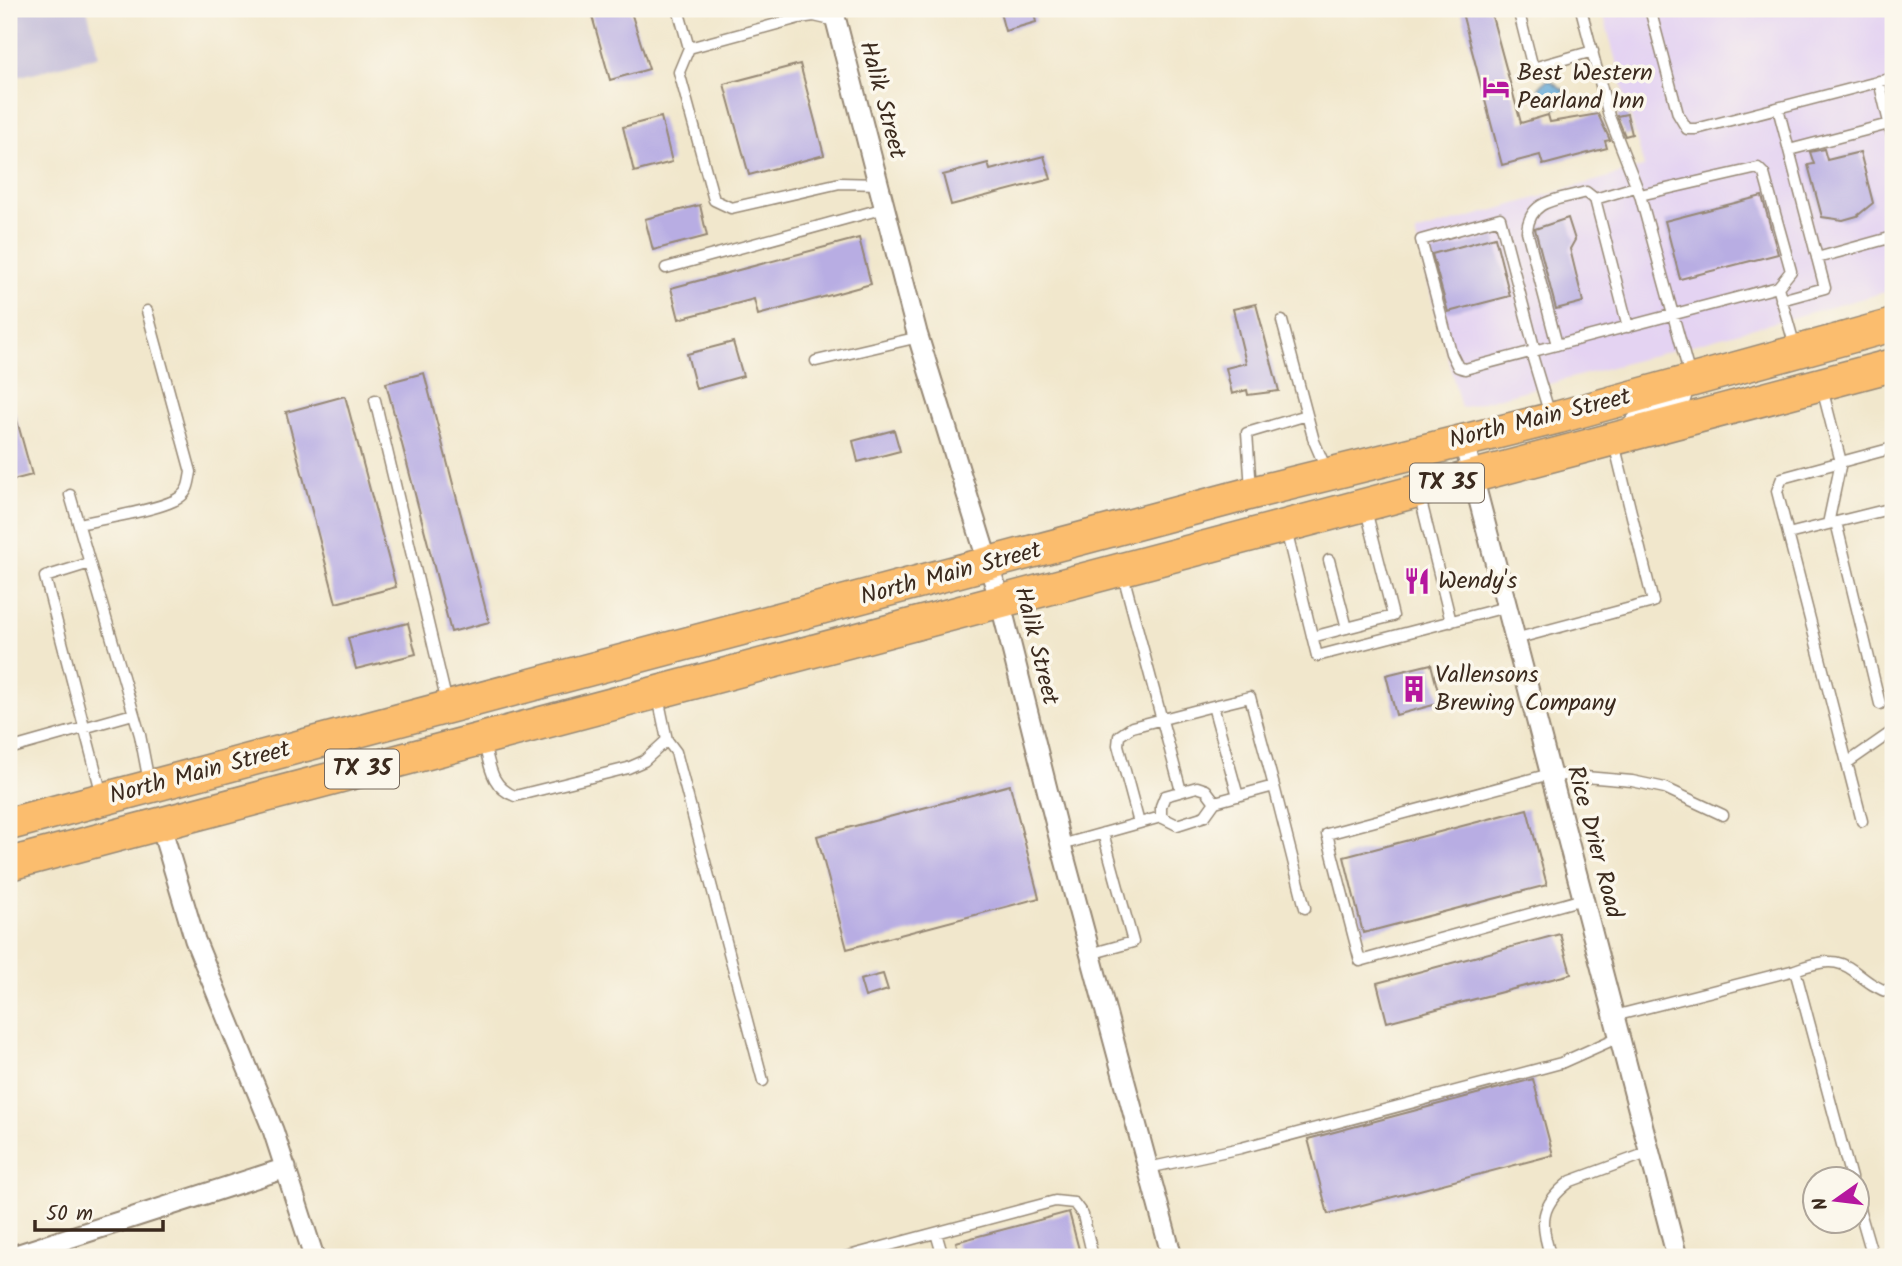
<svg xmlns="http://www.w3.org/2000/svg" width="1902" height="1266" viewBox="0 0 1902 1266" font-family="Kalam,sans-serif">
<rect width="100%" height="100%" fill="#fbf7ec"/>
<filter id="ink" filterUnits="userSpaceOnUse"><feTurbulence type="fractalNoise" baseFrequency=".0143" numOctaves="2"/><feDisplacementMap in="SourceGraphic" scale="14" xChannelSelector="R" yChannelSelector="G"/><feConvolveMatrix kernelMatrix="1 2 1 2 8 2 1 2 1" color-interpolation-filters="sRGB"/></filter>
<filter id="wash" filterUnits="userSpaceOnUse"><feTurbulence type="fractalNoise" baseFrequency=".00686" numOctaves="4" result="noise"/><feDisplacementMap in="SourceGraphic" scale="28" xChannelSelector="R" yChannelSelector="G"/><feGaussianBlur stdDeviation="1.57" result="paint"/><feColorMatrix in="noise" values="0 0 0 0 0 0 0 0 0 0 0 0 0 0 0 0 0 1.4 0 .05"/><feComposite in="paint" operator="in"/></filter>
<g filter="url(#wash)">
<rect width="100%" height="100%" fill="#f1e7cc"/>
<!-- built -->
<path fill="#e4d3f2" d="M 1602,9 L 1893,9 L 1893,290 L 1461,408 L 1415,233 L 1644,167 Z"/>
<!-- industrial -->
<path fill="#c6c0da" d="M 9,9 L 87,9 L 99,56 L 9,79 Z"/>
<!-- water -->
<path fill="#61a7d7" stroke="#4e687a" stroke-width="2" d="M 1549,79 L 1565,91 L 1565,98 L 1557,108 L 1539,96 L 1539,87 Z"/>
<g id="blocks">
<!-- building -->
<path fill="#b8ade3" d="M 590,9 L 630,9 L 649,69 L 610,80 Z
M 999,9 L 1033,9 L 1036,22 L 1005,31 Z
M 1461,9 L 1490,9 L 1521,123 L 1548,115 L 1550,122 L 1598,114 L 1610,140 L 1605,141 L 1607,148 L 1543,165 L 1540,155 L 1502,165 Z
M 800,64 L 824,155 L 749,175 L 724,84 Z
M 1627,114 L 1632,134 L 1625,136 L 1617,116 Z
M 661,117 L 672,162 L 634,172 L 623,127 Z
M 1824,149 L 1827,160 L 1860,152 L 1873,203 L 1857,216 L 1843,220 L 1822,217 L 1808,165 L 1814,164 L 1810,152 Z
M 1044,156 L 1051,179 L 951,205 L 943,175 L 988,163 L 990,170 Z
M 1762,196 L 1778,254 L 1680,279 L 1665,221 Z
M 700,205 L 707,236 L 653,250 L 645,219 Z
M 1568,218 L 1575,240 L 1570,249 L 1583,302 L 1556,309 L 1535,229 Z
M 1495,237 L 1510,296 L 1448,312 L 1432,254 Z
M 859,238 L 871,284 L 758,315 L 754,299 L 679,319 L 671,288 Z
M 1256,304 L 1279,391 L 1248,395 L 1247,390 L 1232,394 L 1226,368 L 1246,363 L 1233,309 Z
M 733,342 L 743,376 L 696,389 L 687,354 Z
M 424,373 L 489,622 L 451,632 L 386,383 Z
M 345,396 L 396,587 L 336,603 L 286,412 Z
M 13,406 L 32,475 L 9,481 L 9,407 Z
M 894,430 L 900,451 L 858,462 L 853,441 Z
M 408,623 L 416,654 L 356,669 L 348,638 Z
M 1431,664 L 1441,703 L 1396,715 L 1386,675 Z
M 1010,785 L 1039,898 L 847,949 L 817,836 Z
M 1527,809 L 1547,885 L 1363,933 L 1344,857 Z
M 1560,934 L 1571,974 L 1387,1022 L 1377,983 Z
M 883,974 L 888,990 L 865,997 L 860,980 Z
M 1533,1079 L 1553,1155 L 1328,1214 L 1308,1139 Z
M 1069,1212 L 1081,1257 L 960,1257 L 956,1242 Z"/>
</g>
</g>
<g filter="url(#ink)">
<use href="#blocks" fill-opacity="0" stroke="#968875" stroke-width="2"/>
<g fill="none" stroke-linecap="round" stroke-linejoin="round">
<defs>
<path id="lane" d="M 678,9 L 689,48 L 799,18 L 796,9
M 1518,9 L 1533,68 L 1593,51
M 1581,9 L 1609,116 L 1640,195 L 1691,380 L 1685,400 L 1639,412 L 1626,426
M 1650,9 L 1678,114 L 1687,129 L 1696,129 L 1893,78
M 799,18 L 814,16 L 836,21
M 689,48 L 679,72 L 714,200 L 731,208 L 840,183 L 879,184
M 1879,81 L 1893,139
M 1778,108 L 1825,288 L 1781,300
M 1789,150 L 1889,124
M 1640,195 L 1758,168 L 1764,174 L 1791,271 L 1778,287
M 1595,199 L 1635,187
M 1817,258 L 1893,237
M 666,268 L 885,208
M 1282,321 L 1314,441 L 1326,469
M 1557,345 L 1527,231 C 1530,198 1559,200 1586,192 L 1595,199 L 1628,327
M 1535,351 L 1500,218 L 1421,240 L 1451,353 L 1458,367 L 1465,369 L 1778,287 L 1795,347
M 1531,352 L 1550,415
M 816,361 L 919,337
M 1822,388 L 1841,462 L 1782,478 L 1777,491 L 1847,763 L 1893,731
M 375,400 L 447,703
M 1251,489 L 1247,433 L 1307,415
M 1419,493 L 1451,622
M 70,495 L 140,735 L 149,782
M 1836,522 L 1880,704
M 79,524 C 100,519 166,509 180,497 C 189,491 189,482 191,472 L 147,311
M 1828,524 L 1841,462 L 1893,448
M 1286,530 L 1317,656 L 1506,607
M 1788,534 L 1893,508
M 1329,560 L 1347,628
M 90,563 L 45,577 L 102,795
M 1123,575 L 1181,791
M 1312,637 L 1393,616 L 1366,510
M 1515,639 L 1653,602 L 1614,443
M 658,697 L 667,740 L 676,752 L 763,1081
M 1213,706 L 1250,697 L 1274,786
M 484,743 C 490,766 491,787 515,796 L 628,768 L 644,761 L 667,740
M 9,749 L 133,714
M 1847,763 L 1862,821
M 1197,787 L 1206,790 L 1215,802 L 1205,816 L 1177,825 L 1161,817 L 1161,806 L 1165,796 Z
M 1215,802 L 1274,786 L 1305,908
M 1139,823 L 1118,745 L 1119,736 L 1132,727 L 1213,706 L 1238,796
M 1061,845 L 1161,817
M 1583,899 L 1360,961 L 1327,834 L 1550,774 L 1632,781 L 1665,788 L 1723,815
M 1090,954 L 1133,942 L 1103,833
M 1795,970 C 1855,947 1847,979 1893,994
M 1614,1016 L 1795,970 L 1851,1178
M 1148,1168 L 1241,1148 L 1561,1063 L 1619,1037
M 1856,1198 L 1873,1257
M 936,1233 L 943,1257
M 845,1257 L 1055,1201 L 1074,1203 L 1083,1215 L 1093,1257
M 1551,1257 C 1539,1223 1540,1204 1571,1181 L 1650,1152
M 1889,1257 L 1893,1255"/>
<path id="street" d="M 833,9 L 917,333 L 1000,601 L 1061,845 L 1172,1257
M 1463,439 L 1677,1257
M 160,823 L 195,940 L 273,1130 L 314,1257
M 10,1257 L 286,1168"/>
<path id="primary" d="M 9,824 L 1252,493 L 1559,417 L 1893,325
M 9,864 L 1893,365"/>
</defs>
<!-- lane casing -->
<use href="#lane" stroke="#968875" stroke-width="13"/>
<!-- street casing -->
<use href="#street" stroke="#968875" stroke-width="23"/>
<!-- primary casing -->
<use href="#primary" stroke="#968875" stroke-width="35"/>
<!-- lane -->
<use href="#lane" stroke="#fff" stroke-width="10"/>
<!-- street -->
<use href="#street" stroke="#fff" stroke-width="19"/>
<!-- primary -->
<use href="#primary" stroke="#fbbd6e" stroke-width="32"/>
</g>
</g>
<!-- icons -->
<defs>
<symbol id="hotel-bare" viewBox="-9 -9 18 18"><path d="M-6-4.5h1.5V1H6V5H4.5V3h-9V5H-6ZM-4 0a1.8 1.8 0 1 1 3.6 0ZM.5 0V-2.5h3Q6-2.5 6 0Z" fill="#b5179e" stroke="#fbf7ec" stroke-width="2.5" paint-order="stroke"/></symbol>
<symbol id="restaurant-bare" viewBox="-9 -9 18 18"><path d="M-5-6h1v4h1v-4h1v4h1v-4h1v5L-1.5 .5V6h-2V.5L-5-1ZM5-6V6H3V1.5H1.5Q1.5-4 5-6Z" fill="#b5179e" stroke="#fbf7ec" stroke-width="2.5" paint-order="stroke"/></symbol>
<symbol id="building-bare" viewBox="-9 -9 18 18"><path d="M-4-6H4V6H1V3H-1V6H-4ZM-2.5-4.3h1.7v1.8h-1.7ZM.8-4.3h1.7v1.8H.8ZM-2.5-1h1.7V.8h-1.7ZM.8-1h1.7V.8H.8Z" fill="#b5179e" stroke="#fbf7ec" stroke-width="2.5" paint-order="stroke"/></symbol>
</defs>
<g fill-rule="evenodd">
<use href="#hotel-bare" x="1477" y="68" width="38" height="38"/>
<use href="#restaurant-bare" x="1398" y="562" width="38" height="38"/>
<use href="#building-bare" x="1395" y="670" width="38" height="38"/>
</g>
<g text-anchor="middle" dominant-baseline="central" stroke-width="7" stroke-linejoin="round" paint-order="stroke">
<!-- shield labels -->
<g fill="#fbf7ec" stroke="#75685c" stroke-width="2">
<rect x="1410" y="463.5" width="74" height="39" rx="5"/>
<rect x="325" y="749.5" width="74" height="39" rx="5"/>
</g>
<g font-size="23" font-weight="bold" fill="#3b2a1e">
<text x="1447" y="483">TX 35</text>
<text x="362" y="769">TX 35</text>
</g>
<!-- poi labels -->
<g font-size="24" fill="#3b2a1e" stroke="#fbf7ec" text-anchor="start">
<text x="1517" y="73">Best Western<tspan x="1517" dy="28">Pearland Inn</tspan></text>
<text x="1438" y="581">Wendy's</text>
<text x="1435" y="675">Vallensons<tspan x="1435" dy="28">Brewing Company</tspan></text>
</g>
<!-- street labels -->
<g font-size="24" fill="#3b2a1e" stroke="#fbf7ec">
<text transform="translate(882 100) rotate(75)">Halik Street</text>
<text transform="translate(1540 419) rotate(-14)">North Main Street</text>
<text transform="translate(951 574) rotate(-15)">North Main Street</text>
<text transform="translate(1036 646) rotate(76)">Halik Street</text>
<text transform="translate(200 773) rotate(-15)">North Main Street</text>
<text transform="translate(1594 842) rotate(75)">Rice Drier Road</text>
</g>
</g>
<!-- margin -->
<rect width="1902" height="1266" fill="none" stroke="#fbf7ec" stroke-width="35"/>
<!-- north arrow -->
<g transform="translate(1836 1200) rotate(256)"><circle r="33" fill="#fbf7ec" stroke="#aea59a" stroke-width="2"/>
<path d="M0-5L12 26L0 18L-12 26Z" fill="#b5179e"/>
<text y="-10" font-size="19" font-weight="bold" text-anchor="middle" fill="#3b2a1e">N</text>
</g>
<!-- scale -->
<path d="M35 1220v10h128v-10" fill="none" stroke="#3b2a1e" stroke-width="3.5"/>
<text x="46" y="1220" font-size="21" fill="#3b2a1e" stroke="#fbf7ec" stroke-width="5" paint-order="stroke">50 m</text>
</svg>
